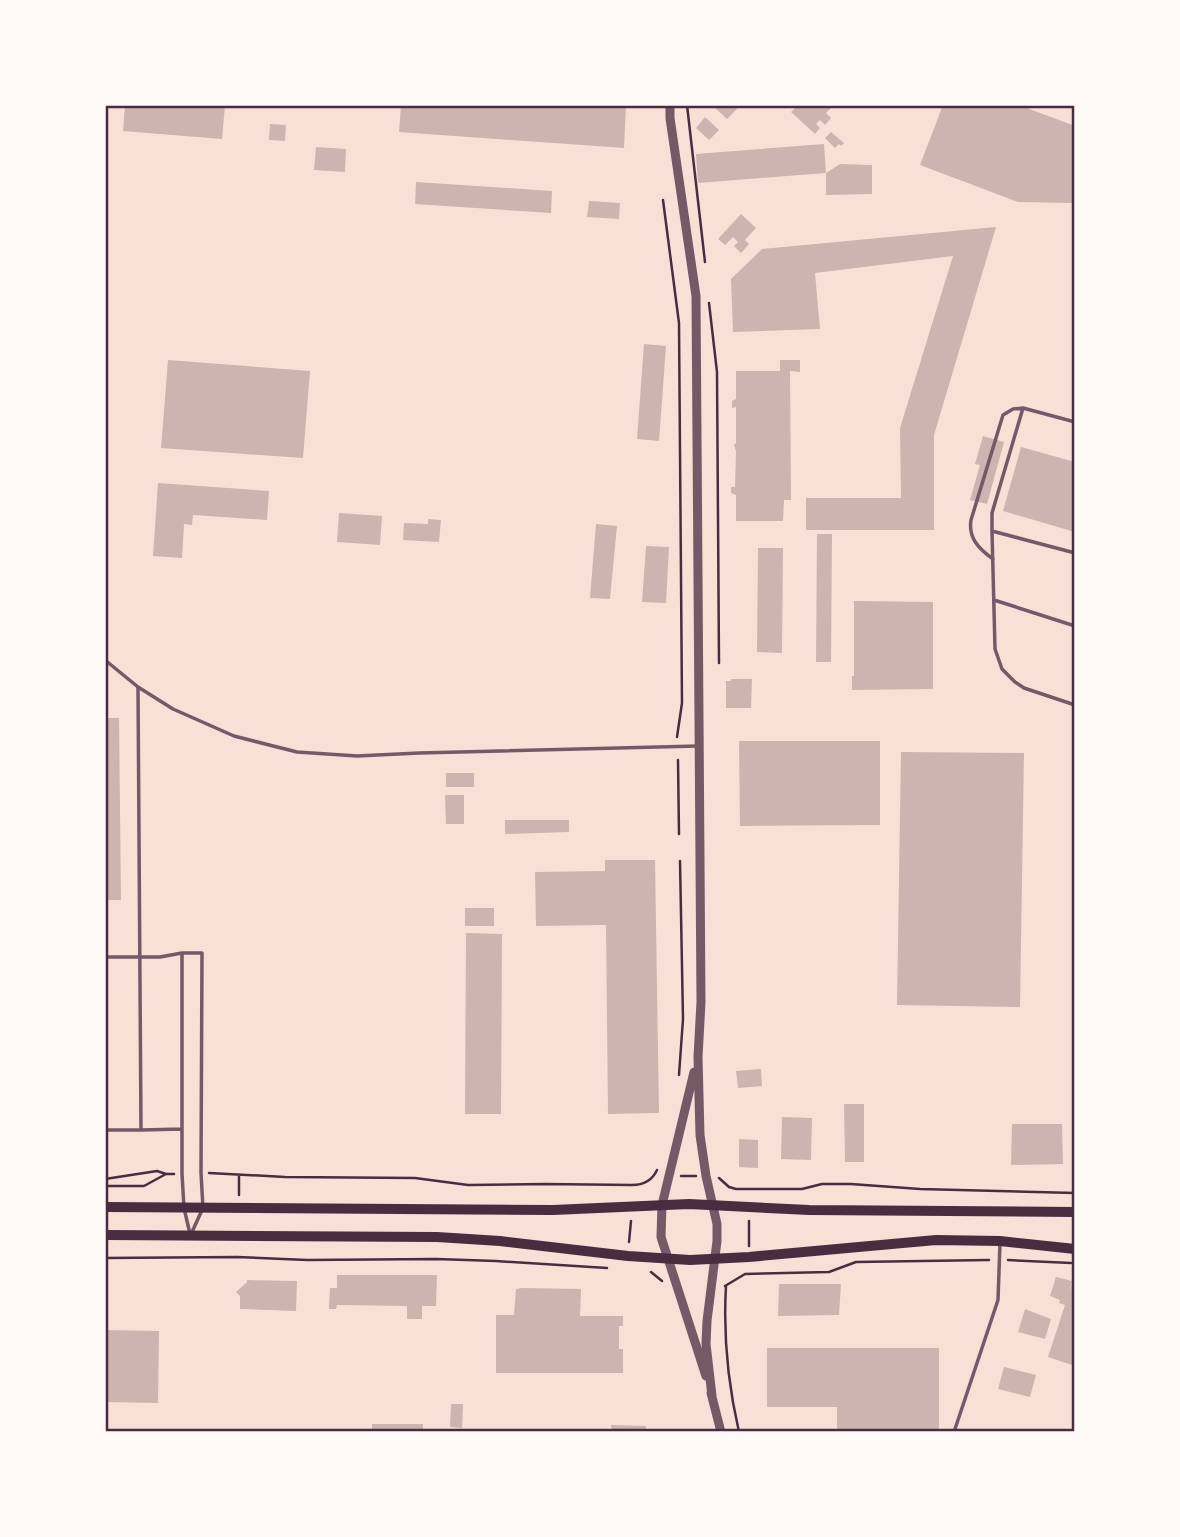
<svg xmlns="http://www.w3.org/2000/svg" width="1180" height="1537" viewBox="0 0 1180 1537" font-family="Ubuntu,sans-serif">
<rect width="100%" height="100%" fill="#f7e1d7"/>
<!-- building -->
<path fill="#ccb4b1" d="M 125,105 L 225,105 L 222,139 L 123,131 Z
M 401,105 L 626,105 L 624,148 L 399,132 Z
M 712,105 L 733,105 L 737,109 L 727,119 Z
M 798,105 L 834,105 L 826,113 L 831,118 L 825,125 L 820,120 L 816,124 L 820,128 L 815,134 L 791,112 Z
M 943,105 L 1019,105 L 1075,126 L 1075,203 L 1018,202 L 920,165 Z
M 705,117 L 719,130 L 709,140 L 696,128 Z
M 270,124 L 286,125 L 285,141 L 269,140 Z
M 831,132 L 844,143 L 841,146 L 839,144 L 835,148 L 825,138 Z
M 824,144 L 826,173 L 840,164 L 872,165 L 872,194 L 826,195 L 826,173 L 698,183 L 696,154 Z
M 316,147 L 346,149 L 345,172 L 314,170 Z
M 416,182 L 552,191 L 551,213 L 415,204 Z
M 589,201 L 620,203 L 619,219 L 587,217 Z
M 741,214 L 756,228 L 745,240 L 749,244 L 741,253 L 734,246 L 738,242 L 733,237 L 725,245 L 718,239 Z
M 996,227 L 934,435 L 934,530 L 806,530 L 806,498 L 901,498 L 900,428 L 953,256 L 815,273 L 820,329 L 733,332 L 731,279 L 762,249 Z
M 644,344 L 666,346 L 659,441 L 637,439 Z
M 168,360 L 310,371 L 303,458 L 161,448 Z
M 780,360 L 800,360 L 800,372 L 790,371 L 791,500 L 784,500 L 783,521 L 736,521 L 736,495 L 731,493 L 731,487 L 735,487 L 736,451 L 734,445 L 736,443 L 736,407 L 732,408 L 732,401 L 736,399 L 736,371 L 780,371 Z
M 983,436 L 1004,442 L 987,504 L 970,500 L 980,465 L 975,464 Z
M 1021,447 L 1075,462 L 1075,532 L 1003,511 Z
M 158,483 L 269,491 L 267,520 L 193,515 L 192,525 L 184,524 L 182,558 L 153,556 Z
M 339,513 L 382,516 L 380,545 L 337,542 Z
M 428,519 L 441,520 L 439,542 L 403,540 L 404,523 L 428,524 Z
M 596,524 L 617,526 L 610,599 L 590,598 Z
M 817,534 L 832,534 L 831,662 L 816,662 Z
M 646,546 L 669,547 L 666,603 L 642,602 Z
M 758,548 L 783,548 L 782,653 L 757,652 Z
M 854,601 L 933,602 L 933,689 L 852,690 L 852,676 L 854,676 Z
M 731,679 L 752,679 L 751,708 L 726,708 L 726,681 L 731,681 Z
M 105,718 L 119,718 L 121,900 L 105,900 Z
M 739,741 L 880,741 L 880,825 L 740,826 Z
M 901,752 L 1024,753 L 1020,1007 L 897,1005 Z
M 446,773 L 474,773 L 474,787 L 446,787 Z
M 445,795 L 464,795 L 464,824 L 446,824 Z
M 505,820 L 569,820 L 569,832 L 505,834 Z
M 605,860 L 655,860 L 659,1113 L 608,1114 L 606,925 L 536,926 L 535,872 L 605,871 Z
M 465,908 L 494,908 L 494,926 L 465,926 Z
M 466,933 L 502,934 L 501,1114 L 465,1114 Z
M 761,1069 L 762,1086 L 738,1088 L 736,1071 Z
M 844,1104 L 864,1104 L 864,1162 L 845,1162 Z
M 782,1117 L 812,1118 L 811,1160 L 781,1159 Z
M 1012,1124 L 1062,1124 L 1063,1164 L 1011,1165 Z
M 739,1139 L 758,1140 L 758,1168 L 739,1167 Z
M 337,1275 L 437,1275 L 436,1306 L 422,1306 L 422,1319 L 407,1319 L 407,1306 L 337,1305 L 336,1309 L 329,1309 L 330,1288 L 337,1288 Z
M 1075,1276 L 1075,1366 L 1048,1357 L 1065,1305 L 1059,1303 L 1060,1300 L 1050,1296 L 1056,1277 L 1072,1281 L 1069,1293 Z
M 247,1280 L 297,1281 L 296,1311 L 240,1309 L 240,1296 L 236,1292 L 247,1282 Z
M 779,1284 L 841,1284 L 839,1315 L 778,1316 Z
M 522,1288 L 581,1289 L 580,1316 L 623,1316 L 623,1326 L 619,1326 L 619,1349 L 623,1349 L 623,1373 L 496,1373 L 496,1315 L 514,1315 L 516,1289 Z
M 1025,1309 L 1051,1319 L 1045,1339 L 1018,1332 Z
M 105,1330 L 159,1331 L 158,1403 L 105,1402 Z
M 767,1348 L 939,1348 L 939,1432 L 837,1432 L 837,1407 L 767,1407 Z
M 1004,1367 L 1036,1375 L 1030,1397 L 998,1389 Z
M 451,1404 L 463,1404 L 462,1428 L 450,1427 Z
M 372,1424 L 423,1424 L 423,1432 L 372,1432 Z
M 611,1425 L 646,1426 L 646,1432 L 612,1432 Z"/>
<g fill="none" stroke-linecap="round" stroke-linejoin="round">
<!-- path -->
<path stroke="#4a2c40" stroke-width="2.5" d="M 687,105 L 705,262
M 663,200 L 679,323 L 682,703 L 677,737
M 709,303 L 717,372 L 719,663
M 678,760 L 679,834
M 679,1075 L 683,1019 L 680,861
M 209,1173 L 285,1177 L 415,1178 L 468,1185 L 545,1184 L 632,1185 C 643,1185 652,1181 657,1170
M 681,1176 L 696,1176
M 719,1178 L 729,1187 L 736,1189 L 802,1189 L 822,1184 L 851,1184 L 920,1189 L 1075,1193
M 105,1179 L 157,1171 L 166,1174 L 174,1174
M 105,1186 L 144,1186 L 166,1174
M 239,1195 L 239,1175
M 629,1242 L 631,1221
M 749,1246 L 749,1221
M 105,1258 L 237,1257 L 307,1260 L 436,1259 L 496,1261 L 607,1268
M 1008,1260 L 1071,1263
M 651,1272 L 662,1281
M 725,1286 L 745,1274 L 829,1272 L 856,1262 L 989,1260
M 726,1286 C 723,1336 728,1384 739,1432"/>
<!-- service -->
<path stroke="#755966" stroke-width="3.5" d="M 1075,422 L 1023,408 L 992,513 L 992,531 L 1075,553
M 992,531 L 995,649 L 1002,669 L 1015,682 L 1024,688 L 1075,705
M 993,559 C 979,549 968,538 971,520 L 1003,415 L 1013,409 L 1023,408
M 994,600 L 1075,626
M 105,660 L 138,687 L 141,1130 L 105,1130
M 138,687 L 173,709 L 234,736 L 297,752 L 357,756 L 419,753 L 698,746
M 182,953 L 182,1174 L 184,1208 L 190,1234
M 105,957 L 160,957 L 182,953 L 202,953 L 201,1173 L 203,1208 L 192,1232
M 141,1130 L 182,1129
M 954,1432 L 998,1300 L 1000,1243"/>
<!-- tertiary -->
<path stroke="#755966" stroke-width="9" d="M 670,105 L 670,118 L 696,296 L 701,1002 L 698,1057 L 700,1135 L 706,1176 L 717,1224 L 717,1241 L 707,1321 L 706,1344 L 712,1396
M 694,1072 L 662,1205 L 661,1237 L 706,1376
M 711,1393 L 721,1432"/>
<!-- primary -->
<path stroke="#4a2c40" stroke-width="10" d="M 105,1207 L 553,1210 L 689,1204 L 809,1210 L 1075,1212
M 105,1235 L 437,1237 L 500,1241 L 628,1256 L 690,1260 L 749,1257 L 936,1240 L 1000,1241 L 1075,1249"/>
</g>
<!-- border -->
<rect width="1180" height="1537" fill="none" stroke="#fffaf5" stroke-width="214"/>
<rect x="107" y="107" width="966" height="1323" fill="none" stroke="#4a2c40" stroke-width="2.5"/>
</svg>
